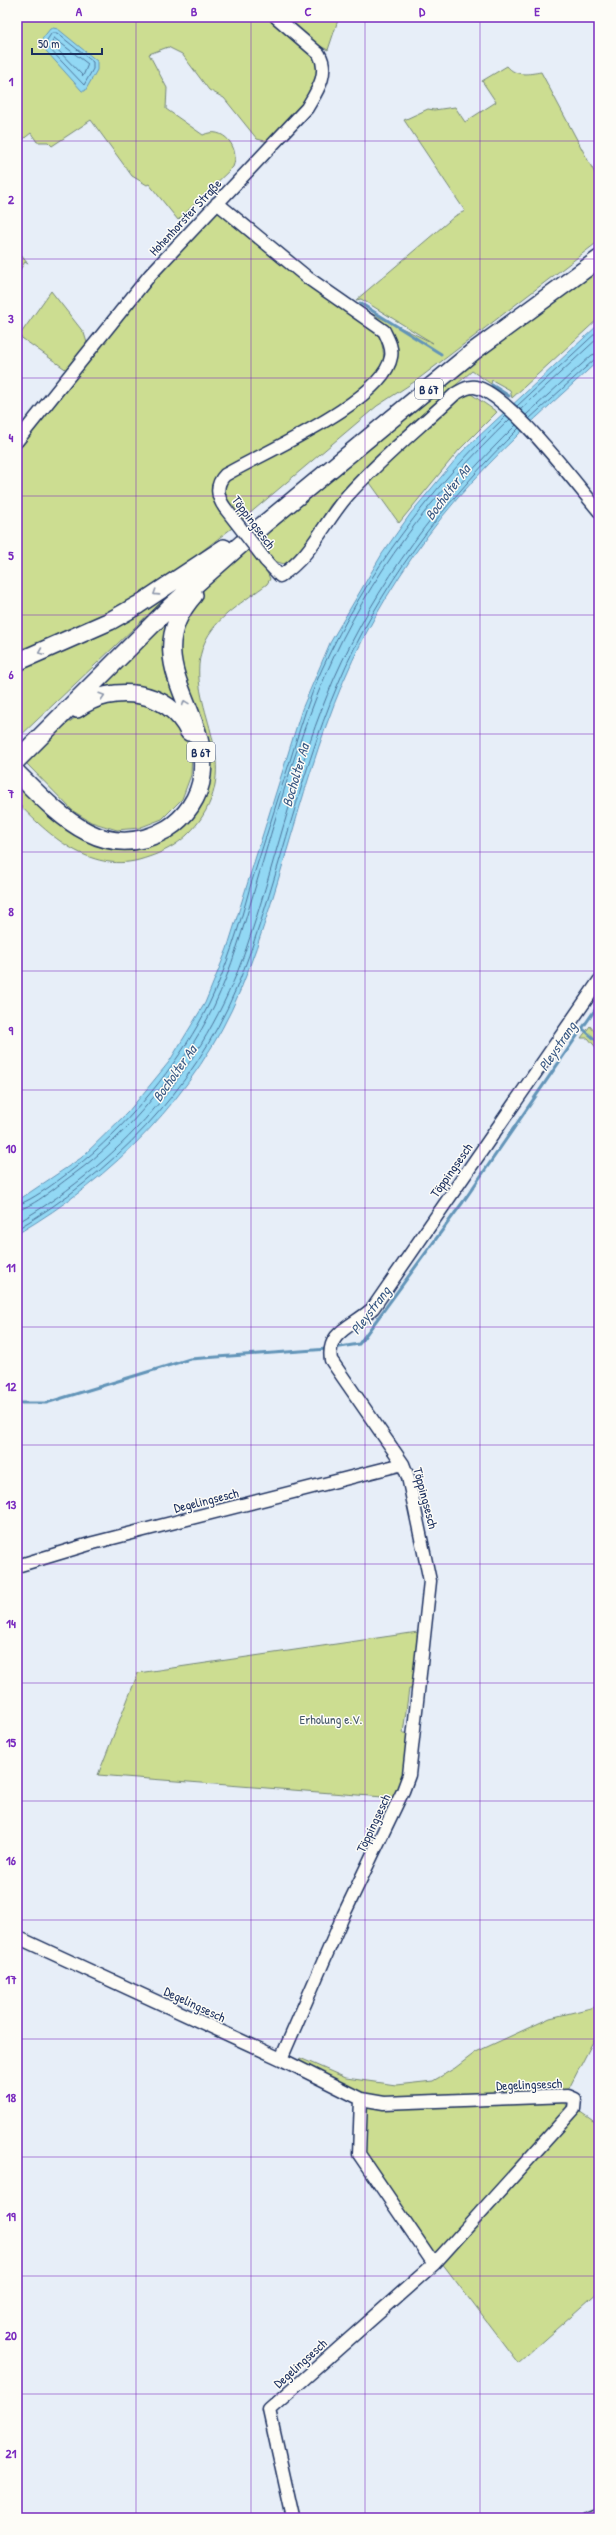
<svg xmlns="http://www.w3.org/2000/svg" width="616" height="2535" viewBox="0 0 616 2535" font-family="'Patrick Hand',sans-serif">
<rect width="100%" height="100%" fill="#e7eef8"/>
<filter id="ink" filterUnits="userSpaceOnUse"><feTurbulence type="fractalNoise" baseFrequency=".025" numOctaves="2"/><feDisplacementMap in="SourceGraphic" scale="8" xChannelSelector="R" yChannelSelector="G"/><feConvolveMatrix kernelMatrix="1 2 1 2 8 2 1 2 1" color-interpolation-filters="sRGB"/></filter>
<g filter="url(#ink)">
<!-- green -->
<path fill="#ccdd91" stroke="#748678" d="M 17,17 L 269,17 L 288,34 L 312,49 L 319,70 L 311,95 L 269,142 L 257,139 L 224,98 L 209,90 L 182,54 L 168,47 L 149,54 L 167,88 L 166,109 L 203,135 C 223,125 241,148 233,167 L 178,220 L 149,184 L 147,185 L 132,176 L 91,120 L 52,146 L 48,142 L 37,142 L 31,133 L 17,144 Z
M 280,17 L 339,17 L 328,50 L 310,41 Z
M 507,66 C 516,77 529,74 541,72 L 599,181 L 599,241 L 417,380 L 377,406 L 242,520 L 224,499 L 222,487 L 229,476 C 260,460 374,404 388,377 C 395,364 395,353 393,339 L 358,307 L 433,343 L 361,299 L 356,300 L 455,216 L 465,211 L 404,120 L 428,109 L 434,110 L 455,107 L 465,122 L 496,102 L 482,81 Z
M 219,209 L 380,337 C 383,349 386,358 380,369 C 366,400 251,457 218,475 C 206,497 222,509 232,528 L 163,581 L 113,611 L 48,641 L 17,653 L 17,446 L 142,291 Z
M 17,250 L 28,264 L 25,262 L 17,274 Z
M 599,265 L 599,318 L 512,398 L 510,390 L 492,380 L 491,384 L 472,371 L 410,425 L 331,504 L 299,554 L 284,564 L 274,561 L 258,540 L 403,415 Z
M 51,291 L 84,333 L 88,346 L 68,371 L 19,336 Z
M 471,394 L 497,412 L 459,450 L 399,523 L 368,480 L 462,396 Z
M 248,547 L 262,566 L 264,565 L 270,579 L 267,584 C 245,601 215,617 204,644 C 181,700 243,753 202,817 C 186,841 167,852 139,860 C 90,873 48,835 17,802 L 17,784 L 55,816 L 138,846 L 203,790 L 175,660 L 189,604 Z
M 172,592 L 17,739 L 17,665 Z
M 174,615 L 183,710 L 165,700 L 88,698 L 110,670 Z
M 112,697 L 153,703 L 187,733 L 192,751 L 191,775 L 182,799 L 162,819 L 139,828 L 117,830 L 91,822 L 73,811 L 25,762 C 52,736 77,711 112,697 Z
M 590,1026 L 599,1037 L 599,1051 L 588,1038 L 581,1038 Z
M 418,1632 L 414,1689 L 409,1689 L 403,1733 L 408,1733 L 403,1776 L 396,1798 L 98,1775 L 138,1673 Z
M 599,2006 L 599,2030 L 566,2094 L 413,2108 L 564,2099 L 567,2107 L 564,2114 L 435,2259 L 363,2154 L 363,2101 L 297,2064 L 300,2058 L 346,2078 L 396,2085 L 433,2081 L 455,2068 L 476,2052 L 550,2018 Z
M 579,2111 L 599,2125 L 599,2291 L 518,2363 L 442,2263 Z"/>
<!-- water -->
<path fill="#92d8f4" stroke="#6294b8" d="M 53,28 L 58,29 L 97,61 L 97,70 L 85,91 L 82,91 L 39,43 L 50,29 Z
M 599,324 L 599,360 C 557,399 513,437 474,480 C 430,527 393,582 363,639 C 306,751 287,876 240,991 C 197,1094 113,1178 17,1234 L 17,1201 L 81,1158 L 128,1112 L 169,1062 L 205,1003 L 227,949 L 302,709 L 330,643 L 382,554 L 411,513 L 462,452 Z"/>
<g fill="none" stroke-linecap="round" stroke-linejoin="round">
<!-- shore -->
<path stroke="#4b739a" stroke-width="1" d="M 52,33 L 57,33 L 93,62 L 93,69 L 84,85 L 45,44 Z
M 54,38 L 88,64 L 83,76 L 52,44 Z
M 517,406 L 599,330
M 520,410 L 599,337
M 526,415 L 592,355 L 599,353
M 529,419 L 595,359 L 599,358
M 17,1205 C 37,1199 79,1165 95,1151 C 140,1110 182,1059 209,1004 C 227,967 239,927 250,887 C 263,846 276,805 289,764 C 299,732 308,700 322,669 C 367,572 429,490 506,416
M 17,1210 C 34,1207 59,1184 74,1174 C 126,1137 186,1064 214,1006 C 232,968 243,928 255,888 C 276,817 296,743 326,674 C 368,577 434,492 510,419
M 17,1223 C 127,1159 211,1059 250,937 C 278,852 298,762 334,679 C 377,582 440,499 516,425
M 17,1229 C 111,1174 193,1091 236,989 C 277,890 296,783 338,684 C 379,586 444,502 519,428"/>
<!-- stream -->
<path stroke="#6294b8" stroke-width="3" d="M 360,303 L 441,354
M 492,385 L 509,396
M 582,1028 L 599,1043
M 334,1348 L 359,1344 L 463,1202 L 599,1004
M 17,1403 L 46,1403 L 190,1359 L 328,1349"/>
<defs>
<path id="minor" d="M 217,203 L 308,278 L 384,331 C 388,339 393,348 391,357 C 384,401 262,453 225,475 C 215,485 217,497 225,508
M 17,441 L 150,275 L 307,108 C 317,91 330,73 319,54 L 276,17
M 266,561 L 280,576 C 312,556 324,522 348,495 C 380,459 420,427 455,394 C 461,391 467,386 475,387 C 508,393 575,483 599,511
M 17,1566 L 93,1543 L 403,1464
M 17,1937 L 281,2059 L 361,2099 L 384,2103 L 568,2096 L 575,2099 L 574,2109 L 434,2264 L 269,2410 L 293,2518
M 281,2059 L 344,1914 L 403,1791 L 409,1775 L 430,1581 L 408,1477 L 403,1464 L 331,1360 C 326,1331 354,1326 373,1308 L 599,981
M 361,2099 L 359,2154 L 434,2264
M 589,2518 L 599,2514"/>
<path id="highway" d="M 17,662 L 110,621 L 138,605 L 224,548
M 77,709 C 112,683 169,689 189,732
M 17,760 L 170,607 L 263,525 L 474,351 L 599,259
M 17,773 C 59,815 104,865 167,829 C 185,818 200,797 202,775 C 210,710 136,660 194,595"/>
</defs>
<!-- minor casing -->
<use href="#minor" stroke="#1b2f5e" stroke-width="15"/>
<!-- highway casing -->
<use href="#highway" stroke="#1b2f5e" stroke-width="20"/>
<!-- minor -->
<use href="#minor" stroke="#fdfcf7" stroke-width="12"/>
<!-- highway -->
<use href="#highway" stroke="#fdfcf7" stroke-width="17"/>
<defs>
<path id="minor-bridge" d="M 225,508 L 266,561"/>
</defs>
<!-- minor-bridge casing -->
<use href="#minor-bridge" stroke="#1b2f5e" stroke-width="15" stroke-linecap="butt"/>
<!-- minor-bridge -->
<use href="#minor-bridge" stroke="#fdfcf7" stroke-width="12"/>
</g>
<!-- one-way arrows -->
<defs><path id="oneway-chevron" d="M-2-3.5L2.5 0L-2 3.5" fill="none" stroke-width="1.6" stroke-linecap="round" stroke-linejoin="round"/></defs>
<g stroke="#8c96aa">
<use href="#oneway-chevron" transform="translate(156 593) rotate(147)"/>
<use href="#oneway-chevron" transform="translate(41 652) rotate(157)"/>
<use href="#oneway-chevron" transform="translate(102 696) rotate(-17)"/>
<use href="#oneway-chevron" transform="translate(185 703) rotate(-110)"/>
</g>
</g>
<!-- grid -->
<path fill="none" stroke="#7b2cbf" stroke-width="1" stroke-opacity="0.55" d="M 136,17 L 136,2518M 251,17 L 251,2518M 365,17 L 365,2518M 480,17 L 480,2518M 17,141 L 599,141M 17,259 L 599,259M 17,378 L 599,378M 17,496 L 599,496M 17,615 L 599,615M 17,734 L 599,734M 17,852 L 599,852M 17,971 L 599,971M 17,1090 L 599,1090M 17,1208 L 599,1208M 17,1327 L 599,1327M 17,1445 L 599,1445M 17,1564 L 599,1564M 17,1683 L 599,1683M 17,1801 L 599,1801M 17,1920 L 599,1920M 17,2039 L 599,2039M 17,2157 L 599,2157M 17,2276 L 599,2276M 17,2394 L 599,2394"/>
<g text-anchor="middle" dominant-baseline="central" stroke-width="3" stroke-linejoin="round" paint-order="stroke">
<!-- shield labels -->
<g fill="#fdfcf7" stroke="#5f6c8c" stroke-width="1">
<rect x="415" y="379" width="28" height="20" rx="3"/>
<rect x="187" y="742" width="28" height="20" rx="3"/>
</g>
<g font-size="12" font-weight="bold" fill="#1b2f5e">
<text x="429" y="389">B 67</text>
<text x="201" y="752">B 67</text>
</g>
<!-- street labels -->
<g font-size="13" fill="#1b2f5e" stroke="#fdfcf7">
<text transform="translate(185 217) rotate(-47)">Hohenhorster Straße</text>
<text transform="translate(254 522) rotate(53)">Töppingsesch</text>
<text transform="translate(451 1170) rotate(-55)">Töppingsesch</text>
<text transform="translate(426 1498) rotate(75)">Töppingsesch</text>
<text transform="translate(206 1500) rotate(-14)">Degelingsesch</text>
<text transform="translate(373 1823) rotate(-65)">Töppingsesch</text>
<text transform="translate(195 2004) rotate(25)">Degelingsesch</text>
<text transform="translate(529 2084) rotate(-2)">Degelingsesch</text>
<text transform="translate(300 2363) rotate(-42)">Degelingsesch</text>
</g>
<!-- park labels -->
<g font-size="13" fill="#475a6b" stroke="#fdfcf7">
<text x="331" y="1719">Erholung e.V.</text>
</g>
<!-- water labels -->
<g font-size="14" font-style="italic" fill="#395984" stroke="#fdfcf7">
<text transform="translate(447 492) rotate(-53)">Bocholter Aa</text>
<text transform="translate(295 775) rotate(-74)">Bocholter Aa</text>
<text transform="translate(557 1046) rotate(-56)">Pleystrang</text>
<text transform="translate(174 1073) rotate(-55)">Bocholter Aa</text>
<text transform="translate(370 1310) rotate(-53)">Pleystrang</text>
</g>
</g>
<!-- margin -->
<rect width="616" height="2535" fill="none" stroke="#fdfcf7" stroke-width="44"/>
<!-- scale -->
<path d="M32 48v6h70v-6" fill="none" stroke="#1b2f5e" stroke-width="2"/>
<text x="38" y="48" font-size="12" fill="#1b2f5e" stroke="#fdfcf7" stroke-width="3" paint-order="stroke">50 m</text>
<rect x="22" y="22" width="572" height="2491" fill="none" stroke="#7b2cbf" stroke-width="1.5"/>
<g font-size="13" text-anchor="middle" font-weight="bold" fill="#7b2cbf">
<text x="79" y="16">A</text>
<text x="194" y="16">B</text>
<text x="308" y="16">C</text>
<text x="422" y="16">D</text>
<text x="537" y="16">E</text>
<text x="11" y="86">1</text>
<text x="11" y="204">2</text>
<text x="11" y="323">3</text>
<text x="11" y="442">4</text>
<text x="11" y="560">5</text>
<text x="11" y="679">6</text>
<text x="11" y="798">7</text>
<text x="11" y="916">8</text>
<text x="11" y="1035">9</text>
<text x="11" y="1153">10</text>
<text x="11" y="1272">11</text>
<text x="11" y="1391">12</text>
<text x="11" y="1509">13</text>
<text x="11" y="1628">14</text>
<text x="11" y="1747">15</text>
<text x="11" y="1865">16</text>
<text x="11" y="1984">17</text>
<text x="11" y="2102">18</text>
<text x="11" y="2221">19</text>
<text x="11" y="2340">20</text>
<text x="11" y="2458">21</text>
</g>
</svg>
